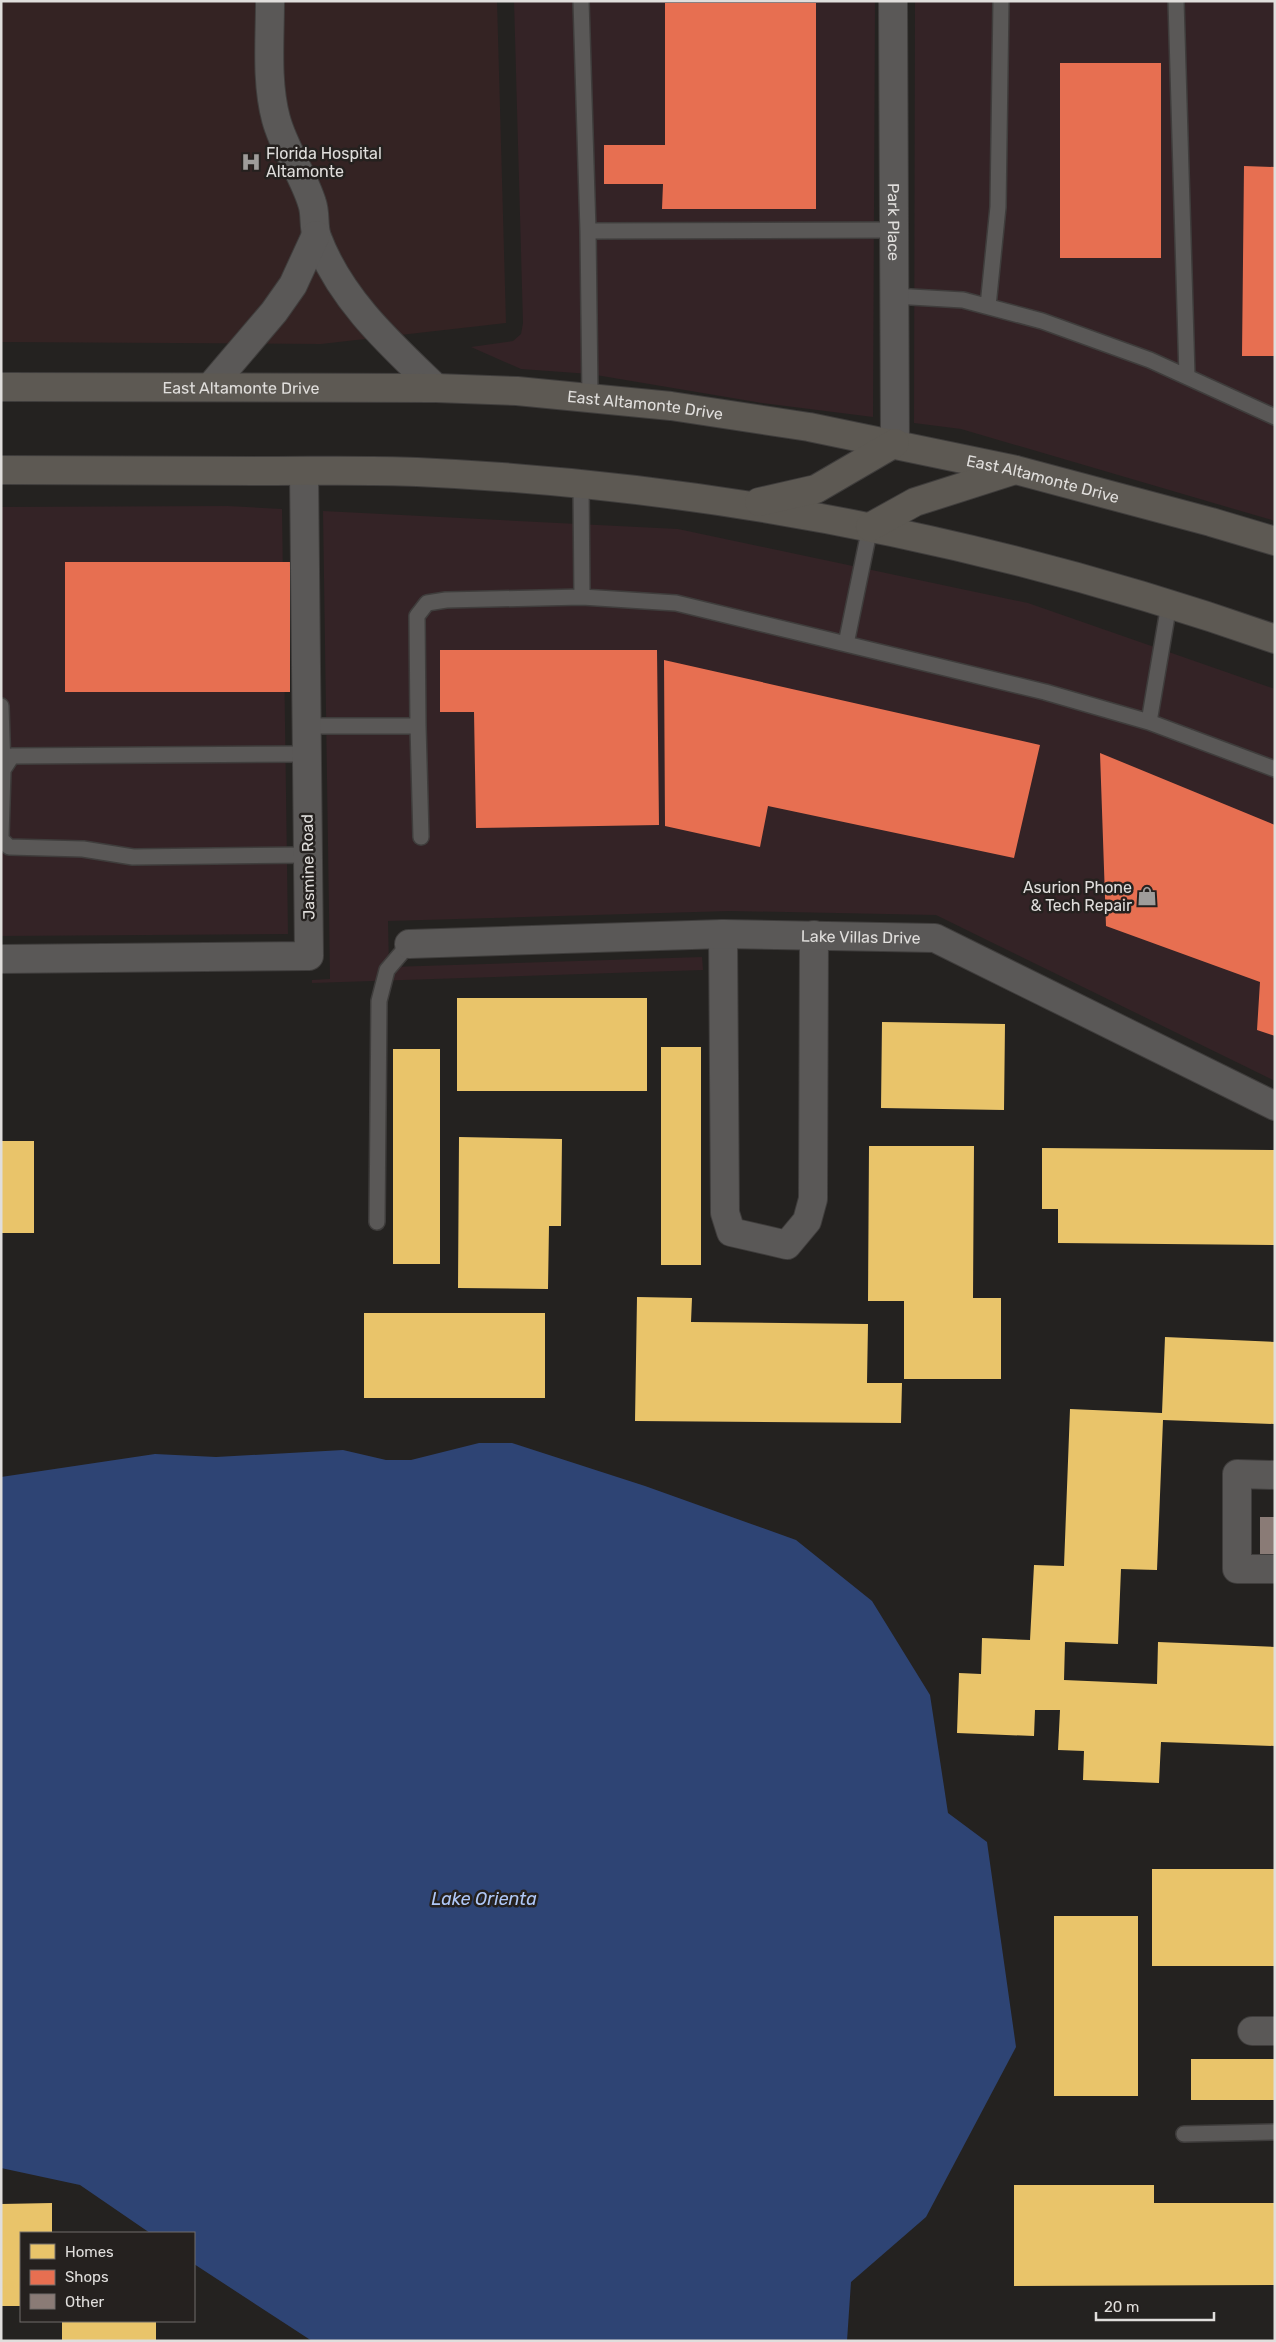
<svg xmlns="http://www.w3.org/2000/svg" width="1276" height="2342" viewBox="0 0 1276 2342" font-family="Rubik,sans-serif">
<rect width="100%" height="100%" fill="#242220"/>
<!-- commercial -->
<path fill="#342326" d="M 514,1 L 875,1 L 873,417 L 762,403 L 590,374 L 521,369 L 471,347 L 513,341 L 521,334 L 523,323 Z
M 915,1 L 1275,1 L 1275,521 L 961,429 L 914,423 Z
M 228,506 L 282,509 L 288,934 L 1,936 L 1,507 Z
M 323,511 L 678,529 L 1028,603 L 1275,689 L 1275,1081 L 936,915 L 730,911 L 388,921 L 389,967 L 702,957 L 703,970 L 312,983 L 312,980 L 330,979 Z"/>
<!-- medical -->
<path fill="#342323" d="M 1,1 L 497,1 L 506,323 L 321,344 L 1,342 Z"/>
<!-- water -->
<path fill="#2e4474" d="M 479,1443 L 512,1443 L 645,1486 L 796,1540 L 872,1601 L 930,1695 L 948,1813 L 987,1842 L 1016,2047 L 926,2217 L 851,2282 L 847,2341 L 312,2341 L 194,2264 L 194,2233 L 150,2233 L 80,2185 L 1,2168 L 1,1477 L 155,1454 L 216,1457 L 343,1450 L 386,1460 L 411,1460 Z"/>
<!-- homes -->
<path fill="#e9c46a" d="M 457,998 L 647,998 L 647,1091 L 457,1091 Z
M 882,1022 L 1005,1024 L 1004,1110 L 881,1108 Z
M 661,1047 L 701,1047 L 701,1265 L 661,1265 Z
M 393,1049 L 440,1049 L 440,1264 L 393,1264 Z
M 459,1137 L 562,1139 L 561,1226 L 549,1226 L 548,1289 L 458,1288 Z
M 1,1141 L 34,1141 L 34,1233 L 1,1233 Z
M 869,1146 L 974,1146 L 973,1298 L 1001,1298 L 1001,1379 L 904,1379 L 904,1301 L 868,1301 Z
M 1042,1148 L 1274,1150 L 1274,1245 L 1058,1243 L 1058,1209 L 1042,1209 Z
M 637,1297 L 692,1298 L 691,1322 L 868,1324 L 867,1383 L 902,1383 L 901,1423 L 635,1421 Z
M 364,1313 L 545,1313 L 545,1398 L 364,1398 Z
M 1165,1337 L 1275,1342 L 1275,1424 L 1163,1420 L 1157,1570 L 1121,1569 L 1118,1644 L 1065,1642 L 1064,1680 L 1157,1684 L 1158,1642 L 1275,1647 L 1275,1746 L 1161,1742 L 1159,1783 L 1083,1780 L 1084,1751 L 1058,1750 L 1060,1710 L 1035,1710 L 1034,1736 L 957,1733 L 959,1673 L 981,1674 L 982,1638 L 1030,1640 L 1034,1565 L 1064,1566 L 1070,1409 L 1162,1413 Z
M 1152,1869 L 1275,1869 L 1275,1966 L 1152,1966 Z
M 1054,1916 L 1138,1916 L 1138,2096 L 1054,2096 Z
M 1191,2059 L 1275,2059 L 1275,2100 L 1191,2100 Z
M 1014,2185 L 1154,2185 L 1154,2203 L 1275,2203 L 1275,2285 L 1014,2286 Z
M 52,2203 L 52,2233 L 21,2233 L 21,2306 L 1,2306 L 1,2204 Z
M 62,2321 L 156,2321 L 156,2341 L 62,2341 Z"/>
<!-- shops -->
<path fill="#e76f51" d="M 665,3 L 816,3 L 816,209 L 662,209 L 663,184 L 604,184 L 604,145 L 665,145 Z
M 1060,63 L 1161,63 L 1161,258 L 1060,258 Z
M 1244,166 L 1275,167 L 1275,356 L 1242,356 Z
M 65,562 L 290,562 L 290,692 L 65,692 Z
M 440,650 L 657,650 L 659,825 L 476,828 L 474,712 L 440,712 Z
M 664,660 L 1040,745 L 1014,858 L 768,806 L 760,847 L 665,826 Z
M 1100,753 L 1275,825 L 1275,1036 L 1257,1030 L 1260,982 L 1106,926 Z"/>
<!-- building -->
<path fill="#8a7b76" d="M 1260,1517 L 1275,1517 L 1275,1559 L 1260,1559 Z"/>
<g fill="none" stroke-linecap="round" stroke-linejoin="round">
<defs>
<path id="service" d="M 581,1 L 588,231 L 590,397
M 1176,1 L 1187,376
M 588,231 L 892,230
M 894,296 L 963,300 L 1042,321 L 1150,360 L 1275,417
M 988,306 L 998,207 L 1001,1
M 581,484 L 582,597 L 676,603 L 846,644 L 870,527
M 846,644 L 1045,692 L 1149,722 L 1275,769
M 1,706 L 3,770
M 1149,722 L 1169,604
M 305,726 L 418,726 L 417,616 L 427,603 L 446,600 L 582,597
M 418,726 L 421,837
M 1,837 L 3,770 L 12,756 L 306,754
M 1,839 L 9,847 L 83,849 L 133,857 L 308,855
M 377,1222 L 379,1001 L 387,970 L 409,944
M 1184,2134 L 1275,2132"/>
<g id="minor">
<path d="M 270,1 C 270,40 266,82 276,119 C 284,149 303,174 312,203 C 316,214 313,226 317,237 C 340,299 390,344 436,388"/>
<path id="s1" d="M 893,1 L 895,443"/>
<path d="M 211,386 L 274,312 L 293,285 L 316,235"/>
<path d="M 723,934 L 725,1213 L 731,1232 L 787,1245 L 807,1221 L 813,1199 L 814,935"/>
<path id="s2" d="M 409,944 L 723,934 L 935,938 L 1275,1106"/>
<path d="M 1,959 L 309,956 L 304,471"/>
<path d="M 1275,1475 L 1237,1474 L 1237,1569 L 1275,1569"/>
<path d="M 1252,2031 L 1275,2031"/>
</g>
<g id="primary">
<path id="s3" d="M 1,387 L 436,388 L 517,391 L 671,406 L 809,427 L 1016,470 L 1211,522 L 1275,541"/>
<path d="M 1,470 C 92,471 183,471 274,471 C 322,471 369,470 417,472 C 710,485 998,542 1275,639"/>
<path d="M 759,502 L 816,489 L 895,443"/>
<path d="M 870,527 L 915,502 L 1015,470"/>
</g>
</defs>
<!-- service casing -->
<use href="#service" stroke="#3f3d3c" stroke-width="18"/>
<!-- minor casing -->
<use href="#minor" stroke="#3f3d3c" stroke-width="30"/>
<!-- primary casing -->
<use href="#primary" stroke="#3f3d3c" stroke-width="30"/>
<!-- service -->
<use href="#service" stroke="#5a5857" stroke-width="15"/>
<!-- minor -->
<use href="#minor" stroke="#5a5857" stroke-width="28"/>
<!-- primary -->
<use href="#primary" stroke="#5d5953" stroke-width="28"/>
</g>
<!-- icons -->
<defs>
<symbol id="hospital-bare" viewBox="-9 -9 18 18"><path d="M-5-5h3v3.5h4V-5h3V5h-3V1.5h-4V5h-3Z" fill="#9e9c9a" stroke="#25211f" stroke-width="2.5" paint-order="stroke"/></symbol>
<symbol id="shop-bare" viewBox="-9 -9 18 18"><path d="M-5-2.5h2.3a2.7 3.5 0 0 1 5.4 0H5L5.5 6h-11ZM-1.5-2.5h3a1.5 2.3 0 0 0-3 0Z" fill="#9e9c9a" stroke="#25211f" stroke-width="2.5" paint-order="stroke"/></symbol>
</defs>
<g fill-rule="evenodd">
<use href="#hospital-bare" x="237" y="148" width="28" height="28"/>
<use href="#shop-bare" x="1133" y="882" width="28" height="28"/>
</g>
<g text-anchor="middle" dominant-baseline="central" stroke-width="5" stroke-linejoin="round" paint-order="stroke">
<!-- poi labels -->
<g font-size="16" fill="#e0dedc" stroke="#25211f" text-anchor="start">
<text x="266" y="153">Florida Hospital<tspan x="266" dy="18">Altamonte</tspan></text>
<text x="1132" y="887" text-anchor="end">Asurion Phone<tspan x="1132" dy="18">&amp; Tech Repair</tspan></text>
</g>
<!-- street labels -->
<g font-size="16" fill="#e0dedc" stroke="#25211f">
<text stroke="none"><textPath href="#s1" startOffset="221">Park Place</textPath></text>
<text stroke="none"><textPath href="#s3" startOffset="240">East Altamonte Drive</textPath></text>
<text stroke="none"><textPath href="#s3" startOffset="645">East Altamonte Drive</textPath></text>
<text stroke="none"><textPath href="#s3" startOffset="1050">East Altamonte Drive</textPath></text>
<text transform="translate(308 867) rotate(-91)">Jasmine Road</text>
<text stroke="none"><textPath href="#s2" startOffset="452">Lake Villas Drive</textPath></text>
</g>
<!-- water labels -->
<g font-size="18" font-style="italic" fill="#afc8f8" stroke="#25211f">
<text x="484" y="1899">Lake Orienta</text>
</g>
</g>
<!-- border -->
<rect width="1276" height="2342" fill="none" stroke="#e0dedc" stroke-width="5"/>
<!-- legend -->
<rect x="20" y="2232" width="175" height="90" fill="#25211f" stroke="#706d6b"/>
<rect x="30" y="2244" width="25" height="15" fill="#e9c46a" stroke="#706d6b"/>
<text x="65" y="2257" font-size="15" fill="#e0dedc">Homes</text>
<rect x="30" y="2270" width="25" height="15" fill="#e76f51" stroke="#706d6b"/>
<text x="65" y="2282" font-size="15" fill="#e0dedc">Shops</text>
<rect x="30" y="2294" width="25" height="15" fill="#8a7b76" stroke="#706d6b"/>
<text x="65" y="2307" font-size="15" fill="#e0dedc">Other</text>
<!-- scale -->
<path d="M1096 2312v8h118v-8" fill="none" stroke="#e0dedc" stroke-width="2.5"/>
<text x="1104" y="2312" font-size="15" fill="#e0dedc" stroke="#25211f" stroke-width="4" paint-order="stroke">20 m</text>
</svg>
